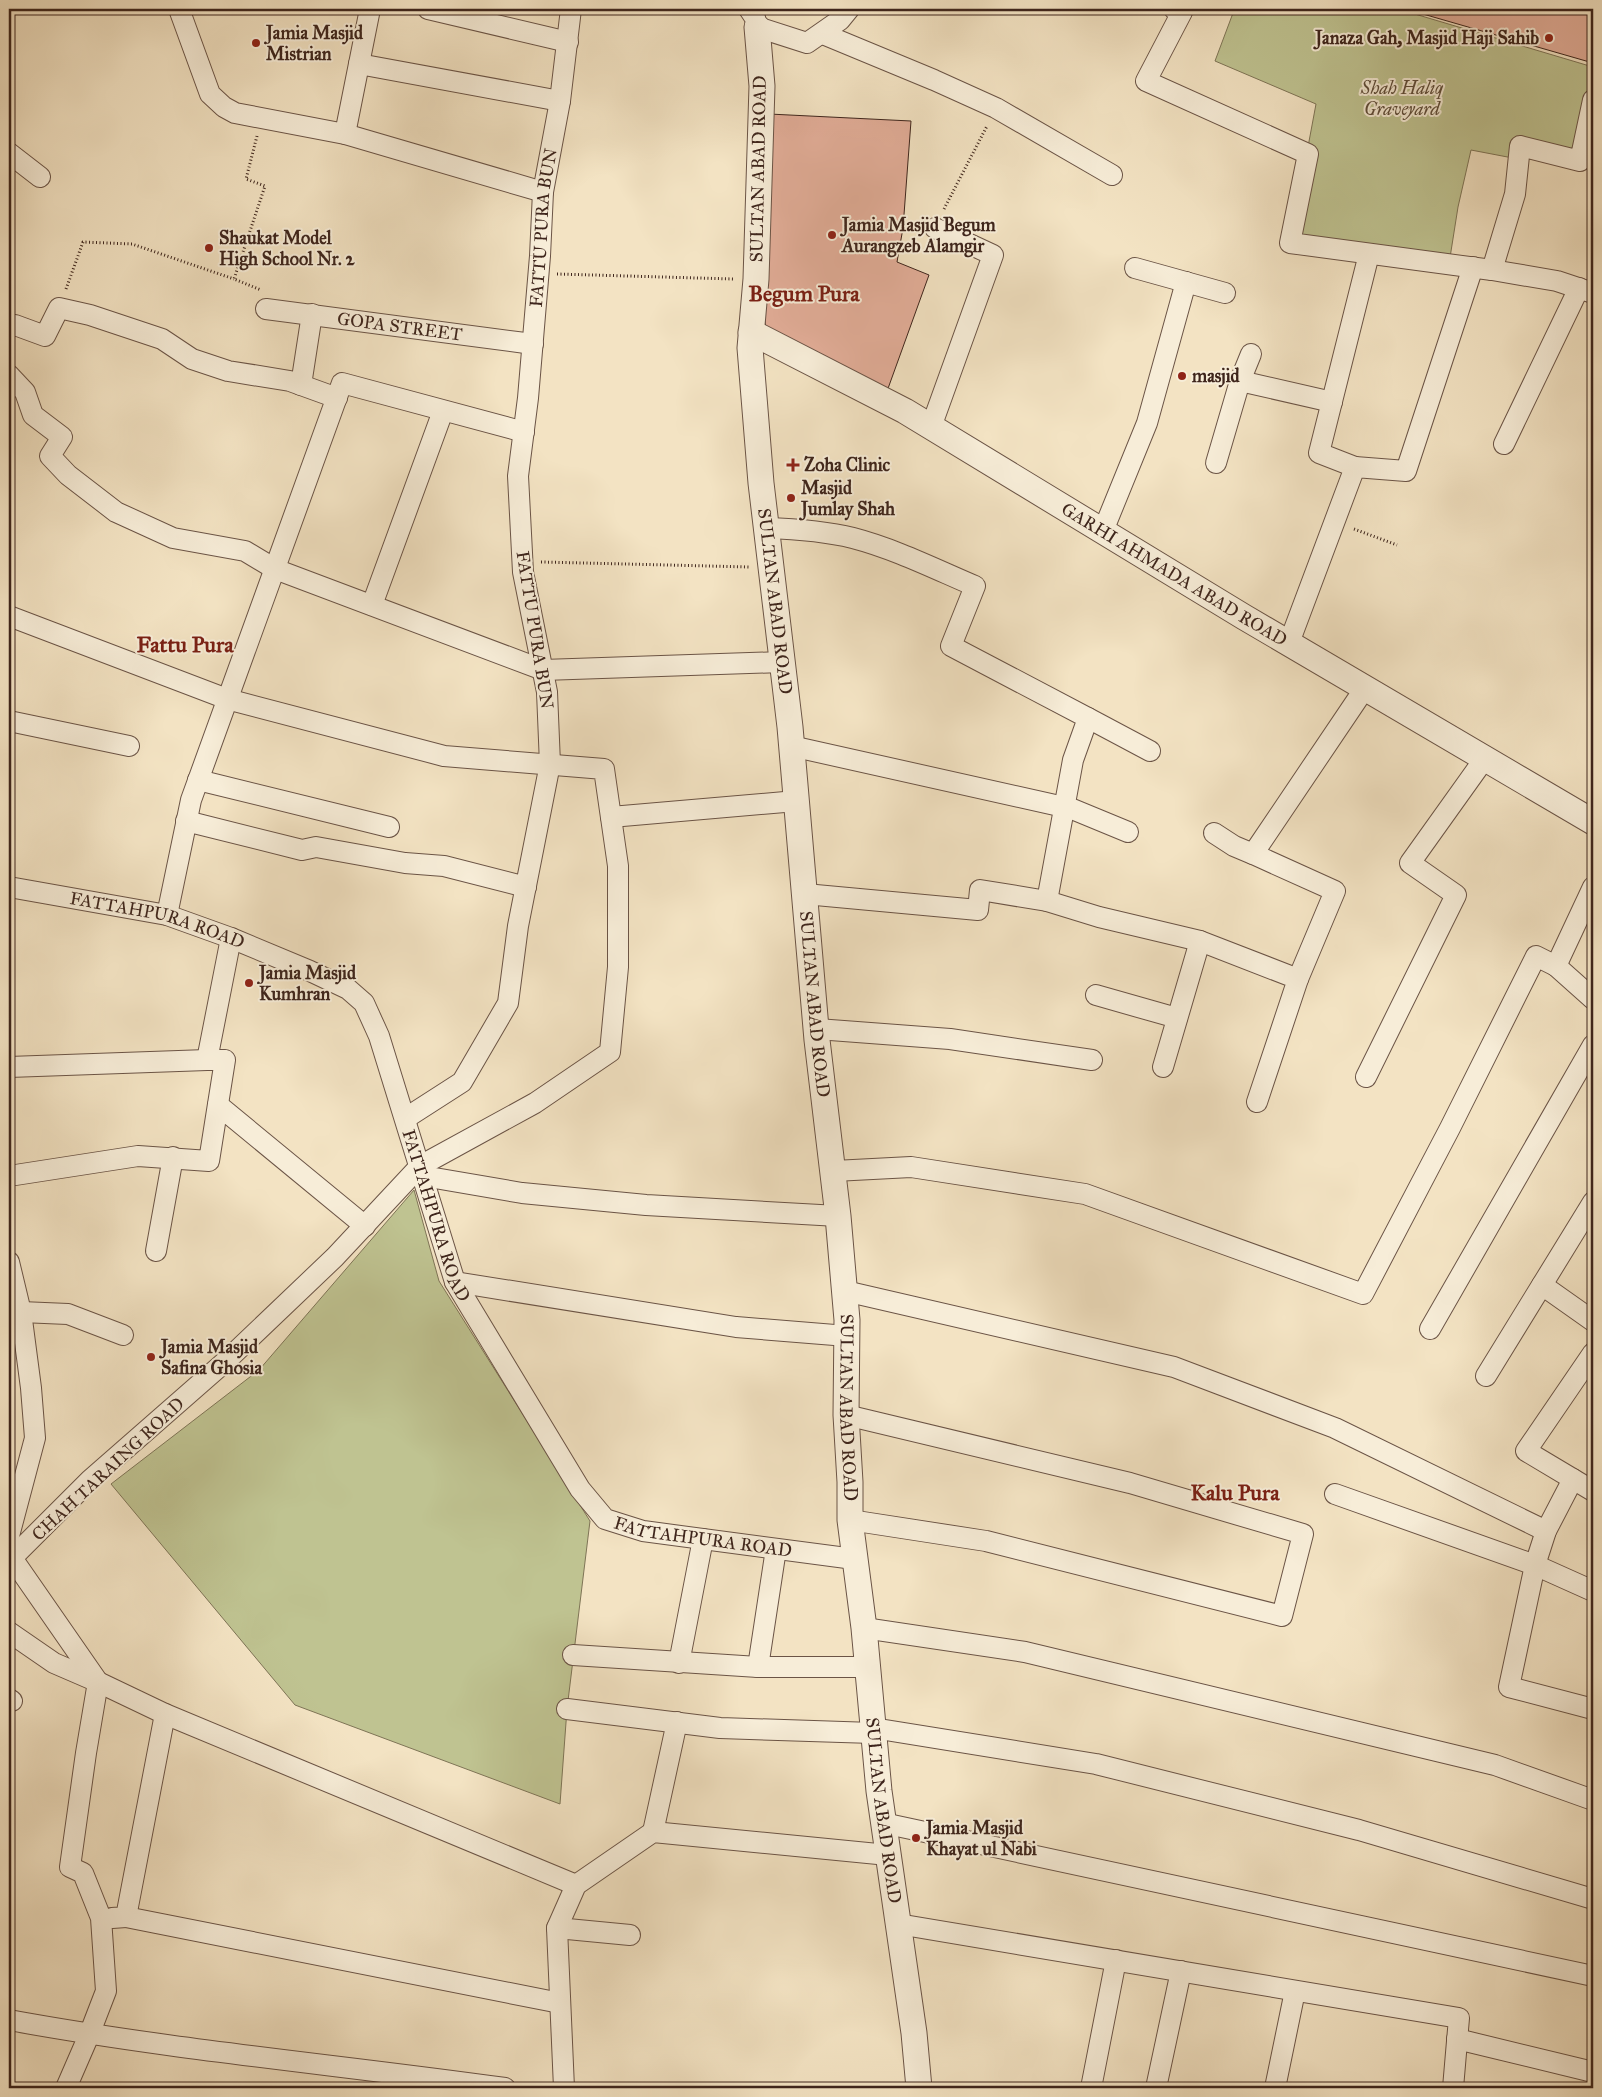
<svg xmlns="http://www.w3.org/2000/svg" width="1602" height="2097" viewBox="0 0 1602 2097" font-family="'IM FELL Great Primer',serif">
<rect width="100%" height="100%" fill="#f3e3c3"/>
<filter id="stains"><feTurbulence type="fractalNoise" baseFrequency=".004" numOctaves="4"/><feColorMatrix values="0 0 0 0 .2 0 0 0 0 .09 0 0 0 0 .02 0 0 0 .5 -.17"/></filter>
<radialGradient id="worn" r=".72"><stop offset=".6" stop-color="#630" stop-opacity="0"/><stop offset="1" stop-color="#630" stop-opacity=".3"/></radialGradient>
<!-- green -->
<path fill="#bfc391" stroke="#7e7456" d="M 1241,9 L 1398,9 L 1593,67 L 1593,172 L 1580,161 L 1520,146 L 1518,159 L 1471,150 L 1458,207 L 1449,264 L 1290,243 L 1316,104 L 1215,61 L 1233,13 Z
M 414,1190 L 439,1281 L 590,1521 L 567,1709 L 560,1804 L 295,1705 L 111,1484 L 259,1370 Z"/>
<!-- building -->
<path fill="#e2ad98" stroke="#3e251c" d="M 1412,9 L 1593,9 L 1593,63 L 1416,12 Z
M 769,114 L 911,121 L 903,228 L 897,262 L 929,275 L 886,394 L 783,343 L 765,324 L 764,248 Z"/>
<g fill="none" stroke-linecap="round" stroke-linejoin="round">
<defs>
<g id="minor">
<path d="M 179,9 L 210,94 L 224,107 L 235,113 L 345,134 L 543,192"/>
<path d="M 428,9 L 568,42"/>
<path d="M 749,9 L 755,18 L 757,27 L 807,43 L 840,20 L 849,9"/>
<path d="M 1174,9 L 1182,12 L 1146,81 L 1308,154 L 1290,243 L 1492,270 L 1557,281 L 1593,293"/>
<path d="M 823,34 L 934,80 L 996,108 L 1112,175"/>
<path d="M 359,64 L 560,101"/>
<path d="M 345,134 L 370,9"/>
<path d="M 9,153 L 40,177"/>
<path d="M 1135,268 L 1225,293"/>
<path d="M 1492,270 L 1515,194 L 1520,146 L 1580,161 L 1593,100"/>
<path id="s1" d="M 266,309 L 533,344"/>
<path d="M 9,326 L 15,325 L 45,336 L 59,308 L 90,315 L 162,339 L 192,359 L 228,371 L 290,381 L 337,398"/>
<path d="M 9,375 L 25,392 L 33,415 L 62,437 L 50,456 L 68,475 L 116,512 L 173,538 L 245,551 L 275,569 L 543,670 L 782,662"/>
<path d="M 1240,381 L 1332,402"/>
<path d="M 301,385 L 312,314"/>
<path d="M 931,427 L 993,255 L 935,228"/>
<path d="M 1504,444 L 1579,288"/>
<path d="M 1216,463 L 1240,381 L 1251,354"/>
<path d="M 1355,467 L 1319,453 L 1369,254"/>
<path d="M 766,528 C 795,529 825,531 853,538 C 895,549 935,569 975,586 L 951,646 L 1088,718 L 1073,760 L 1047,901 L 980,890 L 978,910 L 805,894"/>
<path d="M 1103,531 L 1147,423 L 1186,282"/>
<path d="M 372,605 L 443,411"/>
<path d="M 9,616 L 227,699 L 444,756 L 604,769 L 618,866 L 618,967 L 610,1052 L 535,1103 L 420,1166 L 335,1257 L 227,1360 L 90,1480 L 9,1561"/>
<path d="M 1289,643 L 1355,467 L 1406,471 L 1473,267"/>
<path d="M 1088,718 L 1150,751"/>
<path d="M 9,721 L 129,746"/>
<path d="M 791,746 L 1064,807"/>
<path d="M 198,780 L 389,827"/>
<path d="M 1065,806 L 1128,832"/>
<path d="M 611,817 L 796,801"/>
<path d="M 186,821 L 302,850 L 316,847 L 405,863 L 444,866 L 526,887"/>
<path d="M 1214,833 L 1234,846 L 1253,854"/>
<path id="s2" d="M 9,887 L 167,915 L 231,938 L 310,971 L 348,989 L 364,1003 L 379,1036 L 455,1282 L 580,1489 L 605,1519 L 643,1531 L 854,1559"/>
<path d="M 1047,901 L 1099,917 L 1200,941 L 1298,979 L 1257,1102"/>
<path d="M 167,915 L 191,800 L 342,383 L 524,432"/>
<path d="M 1556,966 L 1593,999"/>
<path d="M 1298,979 L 1335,891 L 1253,854 L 1365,688"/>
<path d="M 1096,995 L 1177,1018"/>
<path d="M 817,1029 L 950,1039 L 1092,1060"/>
<path d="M 9,1067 L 207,1060"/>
<path d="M 1163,1067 L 1200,941"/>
<path d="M 1366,1077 L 1456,895 L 1410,863 L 1485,758"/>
<path d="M 218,1105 L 365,1226"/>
<path id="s3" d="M 406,1118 L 462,1082 L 508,1003 L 518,926 L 550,764 L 547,692 L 523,572 L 518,476 L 528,398 L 540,256 L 543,192 L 560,101 L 571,9"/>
<path d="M 834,1171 L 911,1167 L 1085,1194 L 1363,1294 L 1450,1128 L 1536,956 L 1556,966 L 1593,887"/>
<path d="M 9,1176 L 138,1156 L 209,1161 L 225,1060 L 207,1060 L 231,938"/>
<path d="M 423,1176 L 522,1193 L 646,1205 L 838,1216"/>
<path d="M 156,1251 L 173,1157"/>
<path d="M 9,1262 L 21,1312 L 31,1388 L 35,1438 L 9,1536"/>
<path d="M 455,1282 L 736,1327 L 847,1336"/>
<path d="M 1542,1285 L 1593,1321"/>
<path d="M 845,1291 L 1174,1367 L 1335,1428 L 1546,1531"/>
<path d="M 21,1312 L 68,1314 L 123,1335"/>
<path d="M 1430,1329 L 1593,1045"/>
<path d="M 1593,1353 L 1526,1451 L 1593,1491"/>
<path d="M 1486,1376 L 1593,1202"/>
<path d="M 846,1415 L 1130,1483 L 1303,1534 L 1282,1616 L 986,1541 L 850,1520"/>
<path d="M 1573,1479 L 1546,1531 L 1535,1565 L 1509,1687 L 1593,1709"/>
<path d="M 1335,1494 L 1535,1565 L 1593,1591"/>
<path d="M 12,1558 L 98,1682 L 86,1753 L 70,1867 L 83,1873 L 101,1918 L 106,1991 L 89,2035 L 66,2088"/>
<path d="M 864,1628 L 1025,1652 L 1495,1765 L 1593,1800"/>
<path d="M 9,1632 L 54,1663 L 98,1682 L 165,1714 L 576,1885"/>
<path d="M 573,1655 L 758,1667 L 867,1667"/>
<path d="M 679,1663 L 703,1539"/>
<path d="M 758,1667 L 776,1549"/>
<path d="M 9,1699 L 12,1701"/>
<path d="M 567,1709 L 720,1728 L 873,1733"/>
<path d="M 873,1728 L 1096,1764 L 1359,1830 L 1593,1899"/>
<path d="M 883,1823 L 1593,1976"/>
<path d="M 653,1832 L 677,1722"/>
<path d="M 126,1917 L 560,2003"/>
<path d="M 112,1918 L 126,1917 L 165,1714"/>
<path d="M 898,1924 L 1459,2018 L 1453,2088"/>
<path d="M 557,1928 L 630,1935"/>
<path d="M 9,2020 C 173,2050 340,2065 505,2088"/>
<path d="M 1457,2039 L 1593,2072"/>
<path d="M 564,2088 L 557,1928 L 576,1885 L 653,1832 L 888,1855"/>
<path d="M 1091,2088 L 1116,1960"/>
<path d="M 1156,2088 L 1181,1971"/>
<path d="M 1275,2088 L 1295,1991"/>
</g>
<g id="tertiary">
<path id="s4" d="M 757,27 L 762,86 L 756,279 L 750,348 L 761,483 L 790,727 L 817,1040 L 838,1216 L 847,1320 L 846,1415 L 850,1482 L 850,1520 L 864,1628 L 879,1791 L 914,2033 L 919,2088"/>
<path id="s5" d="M 751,332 L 905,411 L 1244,617 L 1593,822"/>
</g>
</defs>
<!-- minor casing -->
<use href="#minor" stroke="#6b5446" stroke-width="22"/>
<!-- tertiary casing -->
<use href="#tertiary" stroke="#6b5446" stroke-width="27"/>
<!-- path -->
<path stroke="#3e251c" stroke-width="3" stroke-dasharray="1 2.5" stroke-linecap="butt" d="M 257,136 L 246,179 L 265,186 L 234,279 L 261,290
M 944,209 L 987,126
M 557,274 L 733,279
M 66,289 L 83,242 L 132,244 L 234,279
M 1354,529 L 1397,545
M 541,562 L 750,567"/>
<!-- minor -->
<use href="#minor" stroke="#f7edd8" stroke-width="20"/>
<!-- tertiary -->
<use href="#tertiary" stroke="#f7edd8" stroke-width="25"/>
</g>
<!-- markers -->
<g fill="#8f2418" stroke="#f7edd8" stroke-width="2">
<circle cx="1549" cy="38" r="5"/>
<circle cx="256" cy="43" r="5"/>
<circle cx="832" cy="235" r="5"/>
<circle cx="209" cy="248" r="5"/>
<circle cx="1182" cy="376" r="5"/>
<path d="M790.5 457.5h5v5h5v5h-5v5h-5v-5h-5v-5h5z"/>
<circle cx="791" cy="498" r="5"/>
<circle cx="249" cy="983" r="5"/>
<circle cx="151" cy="1357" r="5"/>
<circle cx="916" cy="1838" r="5"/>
</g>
<g text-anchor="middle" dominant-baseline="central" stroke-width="4" stroke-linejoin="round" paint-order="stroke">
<!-- poi labels -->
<g font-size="18" font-weight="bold" fill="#3e251c" stroke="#f7edd8" text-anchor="start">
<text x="266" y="33">Jamia Masjid<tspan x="266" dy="21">Mistrian</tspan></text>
<text x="1539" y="38" text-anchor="end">Janaza Gah, Masjid Haji Sahib</text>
<text x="842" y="225">Jamia Masjid Begum<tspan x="842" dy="21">Aurangzeb Alamgir</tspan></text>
<text x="219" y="238">Shaukat Model<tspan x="219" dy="21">High School Nr. 2</tspan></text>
<text x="1192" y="376">masjid</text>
<text x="804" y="465">Zoha Clinic</text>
<text x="801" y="488">Masjid<tspan x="801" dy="21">Jumlay Shah</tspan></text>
<text x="259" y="973">Jamia Masjid<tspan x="259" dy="21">Kumhran</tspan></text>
<text x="161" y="1347">Jamia Masjid<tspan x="161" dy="21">Safina Ghosia</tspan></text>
<text x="926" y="1828">Jamia Masjid<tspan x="926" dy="21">Khayat ul Nabi</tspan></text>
</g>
<!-- park labels -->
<g font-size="18" font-style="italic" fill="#5e4c39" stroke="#f7edd8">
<text x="1402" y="88">Shah Haliq<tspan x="1402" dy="21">Graveyard</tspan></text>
</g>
<!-- street labels -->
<g font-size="18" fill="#3e251c" stroke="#f7edd8">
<text transform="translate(758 169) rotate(-89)">SULTAN ABAD ROAD</text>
<text stroke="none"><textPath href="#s3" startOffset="941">FATTU PURA BUN</textPath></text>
<text stroke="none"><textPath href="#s1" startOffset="135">GOPA STREET</textPath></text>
<text stroke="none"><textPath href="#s5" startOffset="488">GARHI AHMADA ABAD ROAD</textPath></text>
<text stroke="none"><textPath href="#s4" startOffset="576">SULTAN ABAD ROAD</textPath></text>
<text transform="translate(535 630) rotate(81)">FATTU PURA BUN</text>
<text stroke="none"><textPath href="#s2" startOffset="152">FATTAHPURA ROAD</textPath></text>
<text stroke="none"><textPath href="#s4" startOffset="981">SULTAN ABAD ROAD</textPath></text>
<text stroke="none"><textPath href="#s2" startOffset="602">FATTAHPURA ROAD</textPath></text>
<text stroke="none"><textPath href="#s4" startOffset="1386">SULTAN ABAD ROAD</textPath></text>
<text transform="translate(108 1469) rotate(-43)">CHAH TARAING ROAD</text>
<text stroke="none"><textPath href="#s2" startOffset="1052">FATTAHPURA ROAD</textPath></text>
<text stroke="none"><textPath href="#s4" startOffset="1791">SULTAN ABAD ROAD</textPath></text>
</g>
<!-- district labels -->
<g font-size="22" font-weight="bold" fill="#7a1f14" stroke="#f7edd8">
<text x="804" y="293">Begum Pura</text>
<text x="185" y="644">Fattu Pura</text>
<text x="1235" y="1492">Kalu Pura</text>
</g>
</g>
<!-- margin -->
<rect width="1602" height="2097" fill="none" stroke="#f3e3c3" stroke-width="30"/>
<rect x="10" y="10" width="1582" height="2077" fill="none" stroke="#3e251c" stroke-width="2.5"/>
<rect x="15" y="15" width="1572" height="2067" fill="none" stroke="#3e251c"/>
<rect width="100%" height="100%" filter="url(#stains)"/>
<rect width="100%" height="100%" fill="url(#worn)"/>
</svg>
